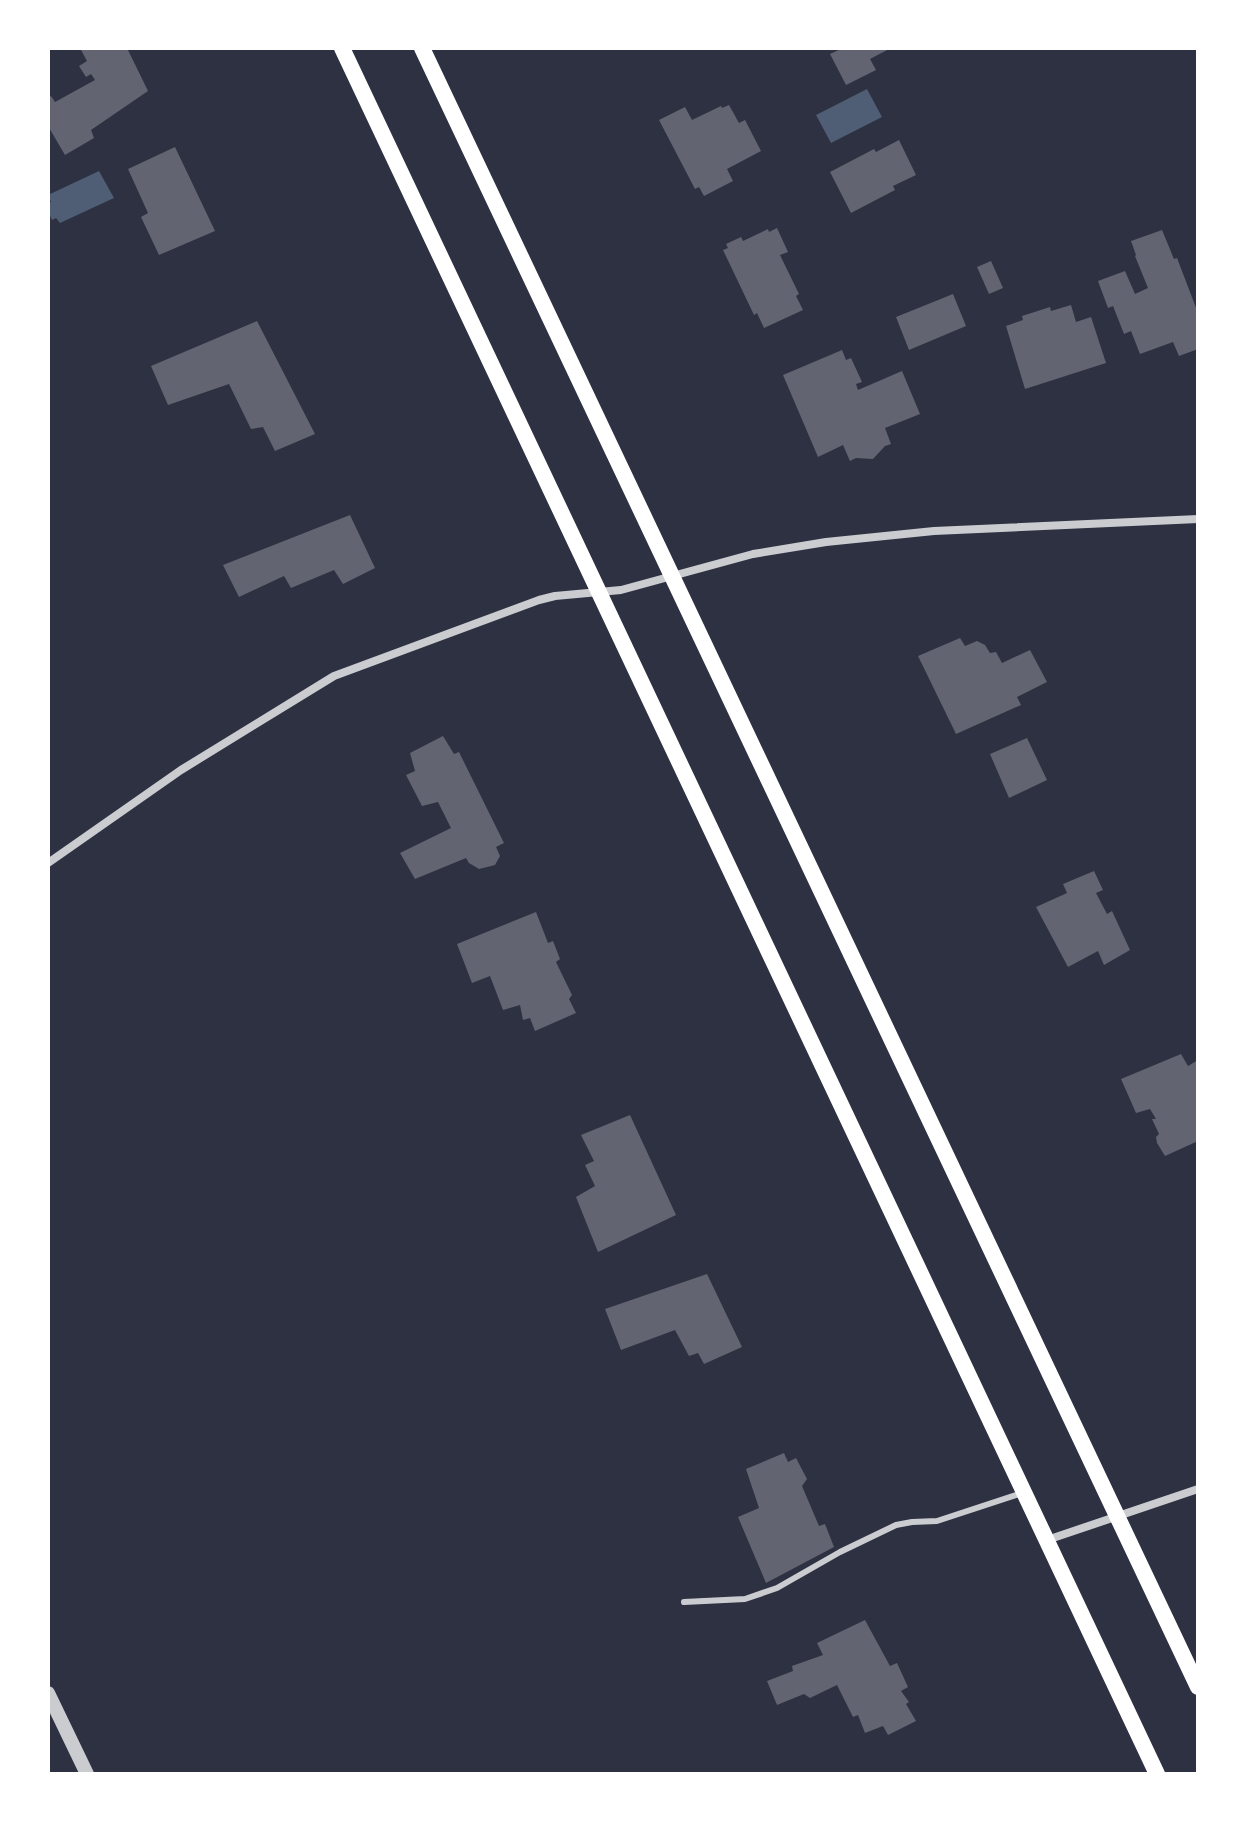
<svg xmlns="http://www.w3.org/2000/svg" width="1246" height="1822" viewBox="0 0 1246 1822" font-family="'IBM Plex Sans',sans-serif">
<rect width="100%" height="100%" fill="#2d3142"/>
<!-- water -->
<path fill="#4f5d75" d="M 867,89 L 882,117 L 831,143 L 816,115 Z
M 99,171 L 114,198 L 60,223 L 56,218 L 52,220 L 48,212 L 48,204 L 51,202 L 48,195 Z"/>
<!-- building -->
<path fill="#626471" d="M 80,48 L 127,48 L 148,91 L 91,130 L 94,138 L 65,155 L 48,126 L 48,98 L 51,96 L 55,102 L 95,80 L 91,74 L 86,77 L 79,66 L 87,61 Z
M 843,48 L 891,48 L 870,59 L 876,70 L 846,85 L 830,54 Z
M 729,105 L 739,123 L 745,120 L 761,151 L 727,169 L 733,181 L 704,196 L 699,187 L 695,189 L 659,120 L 685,107 L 692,120 L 721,106 L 722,108 Z
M 899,140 L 916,175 L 893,186 L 895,190 L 851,213 L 830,172 L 874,149 L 876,152 Z
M 175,147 L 215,231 L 159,255 L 141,217 L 148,213 L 128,169 Z
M 777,228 L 788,252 L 780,255 L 799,294 L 796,296 L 803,310 L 764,328 L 757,313 L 754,315 L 723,250 L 728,248 L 726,244 L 741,237 L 743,241 L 768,229 L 769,232 Z
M 1162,230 L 1174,259 L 1177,258 L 1198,313 L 1198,349 L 1179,356 L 1173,342 L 1140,354 L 1131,331 L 1124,334 L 1113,306 L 1108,308 L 1098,281 L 1125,271 L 1135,294 L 1148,288 L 1135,256 L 1136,255 L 1131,241 Z
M 991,261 L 1003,288 L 989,294 L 977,267 Z
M 953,294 L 966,326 L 909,350 L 896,317 Z
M 1071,305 L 1076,322 L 1091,317 L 1106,363 L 1025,389 L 1006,326 L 1023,320 L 1022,316 L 1050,307 L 1051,311 Z
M 257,321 L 315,434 L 275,451 L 263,427 L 251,429 L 229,384 L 168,405 L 151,366 Z
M 842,350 L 846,360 L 851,358 L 862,382 L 856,384 L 858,390 L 902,371 L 920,414 L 885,428 L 891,444 L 885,446 L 873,459 L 856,458 L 850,461 L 843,445 L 818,457 L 783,375 Z
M 350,515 L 375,568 L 343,584 L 334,570 L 291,588 L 284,576 L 239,597 L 223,565 Z
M 960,638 L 965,646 L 977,641 L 985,645 L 990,653 L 996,652 L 1002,663 L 1030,650 L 1047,682 L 1017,697 L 1021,705 L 956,734 L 918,656 Z
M 443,736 L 454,754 L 459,752 L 504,843 L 496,847 L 500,856 L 495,865 L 479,869 L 469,863 L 466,858 L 415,879 L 400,853 L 451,828 L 438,802 L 422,806 L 406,775 L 415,771 L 410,753 Z
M 1027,738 L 1047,780 L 1009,798 L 990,754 Z
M 1094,871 L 1103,890 L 1096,893 L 1107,914 L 1112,911 L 1130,950 L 1104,965 L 1098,951 L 1068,967 L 1036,907 L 1067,893 L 1063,884 Z
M 536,912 L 548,943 L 553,941 L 560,959 L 556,962 L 572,995 L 569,999 L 576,1013 L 535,1031 L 530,1018 L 523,1020 L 520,1005 L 503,1010 L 490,976 L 472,983 L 457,944 Z
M 1181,1054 L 1188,1066 L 1198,1060 L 1198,1141 L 1165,1156 L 1157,1143 L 1156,1137 L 1159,1134 L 1152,1119 L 1156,1119 L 1150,1109 L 1136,1113 L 1121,1079 Z
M 630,1115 L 676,1215 L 598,1252 L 576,1197 L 595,1186 L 585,1165 L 594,1161 L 581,1135 Z
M 707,1274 L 742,1347 L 704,1364 L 698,1353 L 689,1356 L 675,1330 L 621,1350 L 605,1309 Z
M 784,1453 L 788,1462 L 796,1458 L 807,1479 L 802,1486 L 819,1526 L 825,1524 L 834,1547 L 766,1583 L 738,1517 L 759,1508 L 746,1469 Z
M 865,1620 L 890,1666 L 897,1663 L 908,1687 L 901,1691 L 909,1702 L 906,1704 L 916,1721 L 888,1735 L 883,1726 L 865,1733 L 858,1715 L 853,1717 L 837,1685 L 810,1698 L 804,1694 L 777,1705 L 767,1681 L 793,1671 L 792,1666 L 823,1655 L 817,1643 Z"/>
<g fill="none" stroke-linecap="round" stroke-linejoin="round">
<!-- service -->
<path stroke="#caccd0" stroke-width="6" d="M 684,1602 L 745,1599 L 777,1588 L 840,1552 L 896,1525 L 912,1522 L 937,1521 L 1022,1493"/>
<!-- minor -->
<path stroke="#caccd0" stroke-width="8" d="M 48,863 L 181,770 L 334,676 L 539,600 L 555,596 L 621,590 L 753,554 L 826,542 L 934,531 L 1198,519
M 1047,1540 L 1198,1489"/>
<!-- tertiary -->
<path stroke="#caccd0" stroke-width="14" d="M 48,1693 L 87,1774"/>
<!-- secondary -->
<path stroke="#fff" stroke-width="16" d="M 342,48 L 1157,1774
M 422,48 L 1198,1687"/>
</g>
<!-- border -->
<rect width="1246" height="1822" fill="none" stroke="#ffffff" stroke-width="100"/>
</svg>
